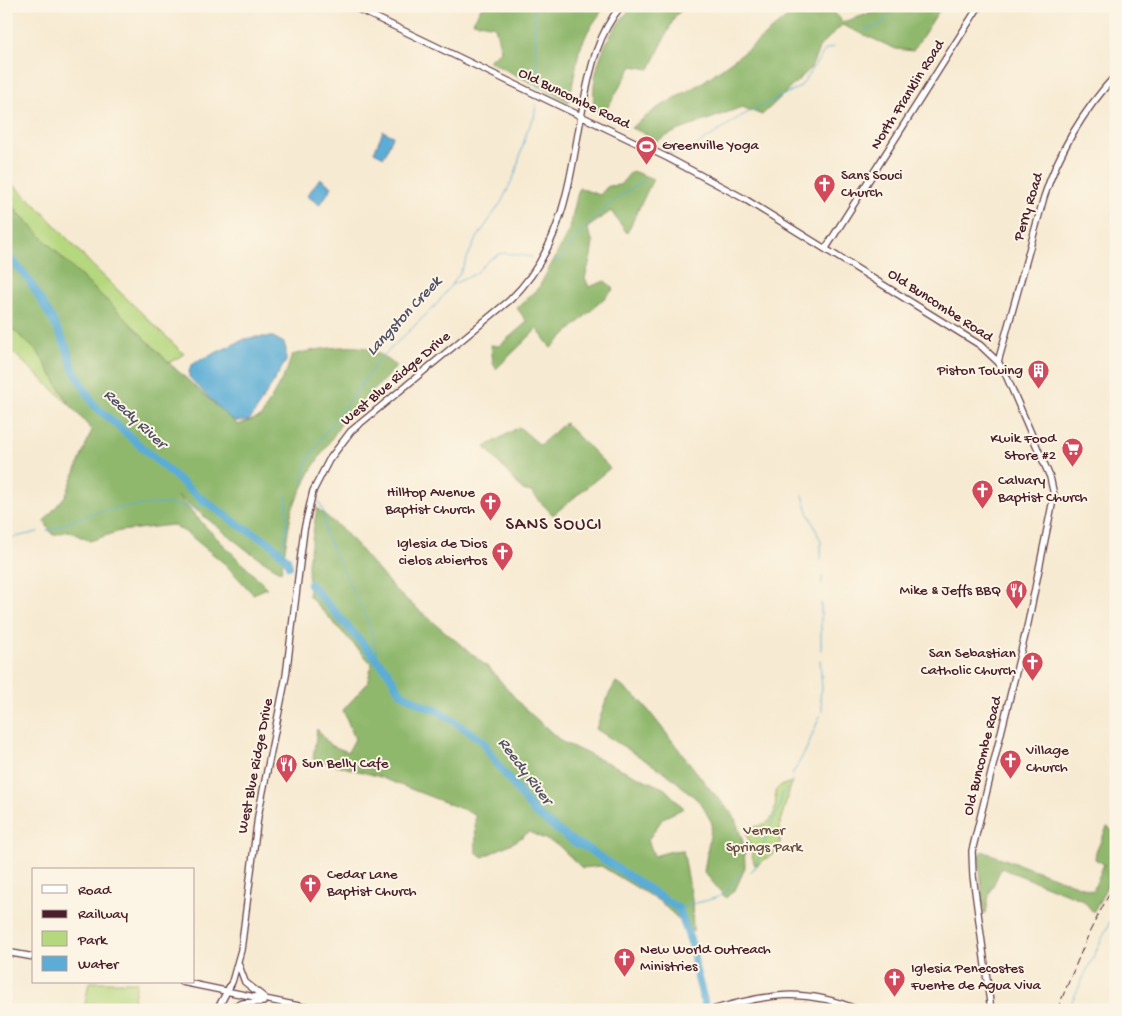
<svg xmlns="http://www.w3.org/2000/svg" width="1122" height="1016" viewBox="0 0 1122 1016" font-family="'Gochi Hand',sans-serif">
<rect width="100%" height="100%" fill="#fcf5e5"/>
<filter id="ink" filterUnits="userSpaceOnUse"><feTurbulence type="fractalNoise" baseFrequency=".02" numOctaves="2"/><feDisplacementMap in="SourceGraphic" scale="10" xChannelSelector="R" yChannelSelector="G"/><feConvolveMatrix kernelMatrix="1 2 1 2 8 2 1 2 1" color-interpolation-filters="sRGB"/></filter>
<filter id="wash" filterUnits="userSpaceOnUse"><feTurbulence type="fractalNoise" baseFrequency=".0096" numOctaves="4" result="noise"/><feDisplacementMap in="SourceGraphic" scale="20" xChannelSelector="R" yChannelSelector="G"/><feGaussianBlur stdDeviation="1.12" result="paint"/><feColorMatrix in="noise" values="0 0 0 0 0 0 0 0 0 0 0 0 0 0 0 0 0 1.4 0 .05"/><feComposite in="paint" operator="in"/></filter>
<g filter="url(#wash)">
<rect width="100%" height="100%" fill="#f7ead2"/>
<!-- green -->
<path fill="#b5d77e" stroke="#807b54" d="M 6,178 L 38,207 L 92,265 L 184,354 L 169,363 L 118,311 L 74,270 L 6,200 Z
M 6,323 L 38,352 L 70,405 L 6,346 Z
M 792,782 L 780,822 L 780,843 L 774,853 L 755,866 L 746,830 C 752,826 758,827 765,824 C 777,818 776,802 775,791 L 780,786 Z
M 89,982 L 137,982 L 132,1010 L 84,1010 Z"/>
<!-- forest -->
<path fill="#90b86d" stroke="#6d6c4c" d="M 482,6 L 605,6 L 588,31 L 579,51 L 569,102 L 488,61 L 501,51 L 495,26 L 473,22 Z
M 634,6 L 686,6 L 675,16 L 650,69 L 632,66 L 603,115 L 593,109 C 594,97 593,84 596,73 C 601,48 615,23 634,6 Z
M 800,6 L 829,6 L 843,22 L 881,10 L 883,6 L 942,6 L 913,51 L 896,49 L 842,25 L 820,46 L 811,68 L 762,115 L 742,107 L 677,131 L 656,141 L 646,134 L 631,128 L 656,109 L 703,82 L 751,47 Z
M 632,171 L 653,179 L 627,233 L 611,211 L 587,228 L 593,242 L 591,256 L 585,278 L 589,287 L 605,281 L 614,289 L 551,348 L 537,329 L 496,369 L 493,363 L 491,345 L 499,346 L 527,322 L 517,308 L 539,287 L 556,256 L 569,230 L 579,188 L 600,195 L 608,186 L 620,185 Z
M 6,200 L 74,270 L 118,311 L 169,363 L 238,425 L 261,417 L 287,370 L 292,355 C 312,350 350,343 370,349 C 379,352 389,361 397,366 L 341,424 L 311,470 L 292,509 L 281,572 L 248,551 L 177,495 L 205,526 L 267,588 L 253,594 L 225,564 L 187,533 L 172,525 L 120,531 L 90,541 L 68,531 L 53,535 L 44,521 L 66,495 L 92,430 L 70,405 L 38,352 L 6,323 Z
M 565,423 L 610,468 L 553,515 L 531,492 L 523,490 L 485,447 L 519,427 L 540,445 Z
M 317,508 L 346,533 L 396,591 L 490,669 L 522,706 L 562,742 L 665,789 L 684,808 L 663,818 L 648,840 L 654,856 L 672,851 L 683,850 L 692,899 L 693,932 L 659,901 L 601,866 L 582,868 L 558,845 L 529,832 L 516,841 L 483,857 L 476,852 L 475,814 L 377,776 L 313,759 L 317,729 L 330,745 L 348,752 L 355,739 L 343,710 L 367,684 L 372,664 L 309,596 L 308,563 Z
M 616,682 L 641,701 L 709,788 L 734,816 L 744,845 L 745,868 L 736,888 L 726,898 L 704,872 L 712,823 L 701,803 L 670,776 L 596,729 L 607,698 Z
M 1107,827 L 1116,833 L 1116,866 L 1099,903 L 1093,912 L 1083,900 L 1001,868 L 989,895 L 986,914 L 984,914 L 979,859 L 982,851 L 1093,891 L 1104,864 L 1095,859 L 1096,852 Z"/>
<!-- water -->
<path fill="#5badd6" stroke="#526680" d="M 383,131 L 393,136 L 384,157 L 374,152 Z
M 320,178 L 332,187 L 320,205 L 307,196 Z
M 256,337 L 273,337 L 284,343 L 286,349 L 286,361 L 252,417 L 248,421 L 235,421 L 225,414 L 189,377 C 189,370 189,366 196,362 L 245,339 Z"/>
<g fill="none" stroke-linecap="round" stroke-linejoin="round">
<!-- stream -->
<path stroke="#5badd6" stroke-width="1" d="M 534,6 L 538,89
M 864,31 L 882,24 L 893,6
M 669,153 L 687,152 L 741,116 L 800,87 L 825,50 L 833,47
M 552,261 L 560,260 C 582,226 610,201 644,180
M 451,285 L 475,274 L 489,260 L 499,254 L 505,253 L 532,257
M 304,483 L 302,481 L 309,458 L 326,432 L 380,359 L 437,304 L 460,273 L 475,241 L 502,201 L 515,174 L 527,131 L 534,118 L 536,104
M 803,495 L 807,509 L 821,542 L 821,560
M 319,501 L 324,513 L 325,534 L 369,624 L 380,664
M 47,531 L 93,513 L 107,510 L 142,505 L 169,504 L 192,508 L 213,505
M 6,539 L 38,532
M 281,552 C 287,535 288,513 286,495
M 822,584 L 822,577
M 821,650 L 821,603
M 820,660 L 822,689 L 820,696 L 822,705 L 822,712
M 792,775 L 806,750 L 820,716
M 750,872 L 754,869 L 770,827 L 780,807 L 782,794 L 790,786 L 792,780
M 679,909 C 692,902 708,902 722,895 C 731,890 732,879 741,874
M 1068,1010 L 1116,909"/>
<!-- river -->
<path stroke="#5badd6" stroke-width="8" d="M 6,253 L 27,277 L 52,319 L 66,346 L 73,369 L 94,405 L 194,493 L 239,525 L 269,542 L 287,559 L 289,566
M 310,584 L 388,672 L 400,692 L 424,706 L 437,710 L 483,741 L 494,760 L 535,813 L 574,842 L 585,847 L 679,909 L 693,948 L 695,967 L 704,1001 L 705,1010"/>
</g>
</g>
<g filter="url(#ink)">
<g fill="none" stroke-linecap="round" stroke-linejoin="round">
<defs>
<path id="secondary" d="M 352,6 L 668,158 L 743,198 L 980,345 L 998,362 L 1005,373 L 1050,477 L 1054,495 L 1028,623 L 972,851 L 973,876 L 991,1010
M 826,248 L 979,6
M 998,362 L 1044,197 C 1059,151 1083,111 1116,75
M 6,952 L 34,957
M 238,963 L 245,982 L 266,999
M 182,982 L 318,1010
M 217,1010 L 232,982 L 241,950 L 258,816 L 286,676 L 304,530 L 313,491 L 329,460 L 351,431 L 510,300 C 566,246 570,173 584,101 C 591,66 598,34 621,6
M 224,1010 L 243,1003 L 263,1002
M 712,1010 C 766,994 804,987 858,1010"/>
</defs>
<!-- secondary casing -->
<use href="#secondary" stroke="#643d44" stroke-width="8"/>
<!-- secondary -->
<use href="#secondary" stroke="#fff" stroke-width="5.5"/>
<!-- rail -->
<path stroke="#4a1f2b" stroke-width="1" stroke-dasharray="8 4" stroke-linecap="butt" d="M 1057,1010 L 1090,931 L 1116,881
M 1104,1010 L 1116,989"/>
</g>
</g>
<!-- icons -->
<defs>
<symbol id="stadium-pin" viewBox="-11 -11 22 30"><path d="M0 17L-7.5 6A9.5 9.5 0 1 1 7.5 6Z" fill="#d1495b" stroke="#fcf5e5"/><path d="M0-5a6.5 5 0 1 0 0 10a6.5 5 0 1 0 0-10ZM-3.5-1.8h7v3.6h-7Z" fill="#fff"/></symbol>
<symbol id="church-pin" viewBox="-11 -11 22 30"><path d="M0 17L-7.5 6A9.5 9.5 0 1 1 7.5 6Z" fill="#d1495b" stroke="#fcf5e5"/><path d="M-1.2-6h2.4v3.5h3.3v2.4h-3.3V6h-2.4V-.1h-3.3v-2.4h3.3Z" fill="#fff"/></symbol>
<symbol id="building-pin" viewBox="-11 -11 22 30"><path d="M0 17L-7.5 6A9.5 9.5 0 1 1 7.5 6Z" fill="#d1495b" stroke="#fcf5e5"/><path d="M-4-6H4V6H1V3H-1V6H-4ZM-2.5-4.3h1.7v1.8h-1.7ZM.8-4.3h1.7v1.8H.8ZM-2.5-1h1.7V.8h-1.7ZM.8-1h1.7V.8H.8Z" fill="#fff"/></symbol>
<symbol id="supermarket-pin" viewBox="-11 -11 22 30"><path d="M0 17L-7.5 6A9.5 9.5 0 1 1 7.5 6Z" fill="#d1495b" stroke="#fcf5e5"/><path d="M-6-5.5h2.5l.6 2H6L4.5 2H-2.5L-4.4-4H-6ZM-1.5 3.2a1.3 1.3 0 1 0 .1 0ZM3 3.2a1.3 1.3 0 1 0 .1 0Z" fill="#fff"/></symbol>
<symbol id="restaurant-pin" viewBox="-11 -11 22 30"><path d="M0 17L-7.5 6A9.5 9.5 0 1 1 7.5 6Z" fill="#d1495b" stroke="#fcf5e5"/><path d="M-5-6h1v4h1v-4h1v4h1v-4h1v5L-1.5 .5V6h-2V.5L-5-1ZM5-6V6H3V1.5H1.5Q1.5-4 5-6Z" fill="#fff"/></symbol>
</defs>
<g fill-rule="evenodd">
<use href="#stadium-pin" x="634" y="134" width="25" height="34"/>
<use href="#church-pin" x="812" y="172" width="25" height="34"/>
<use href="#building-pin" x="1026" y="358" width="25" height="34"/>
<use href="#supermarket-pin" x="1060" y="436" width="25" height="34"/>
<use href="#church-pin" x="970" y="478" width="25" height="34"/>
<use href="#church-pin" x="478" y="490" width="25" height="34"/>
<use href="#church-pin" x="490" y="540" width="25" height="34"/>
<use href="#restaurant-pin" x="1004" y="578" width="25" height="34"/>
<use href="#church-pin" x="1020" y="650" width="25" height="34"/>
<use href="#church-pin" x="998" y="748" width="25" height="34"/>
<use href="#restaurant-pin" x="274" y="752" width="25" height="34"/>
<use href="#church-pin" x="298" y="872" width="25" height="34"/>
<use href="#church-pin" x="612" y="946" width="25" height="34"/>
<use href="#church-pin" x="882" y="966" width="25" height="34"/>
</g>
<g text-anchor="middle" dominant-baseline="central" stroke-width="4" stroke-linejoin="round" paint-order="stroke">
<!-- street labels -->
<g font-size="15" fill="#4a1f2b" stroke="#fcf5e5">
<text transform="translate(908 95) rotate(-58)">North Franklin Road</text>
<text transform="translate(574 99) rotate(26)">Old Buncombe Road</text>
<text transform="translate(1029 207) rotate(-73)">Perry Road</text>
<text transform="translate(940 306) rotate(33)">Old Buncombe Road</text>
<text transform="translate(396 379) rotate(-40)">West Blue Ridge Drive</text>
<text transform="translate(983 756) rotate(-76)">Old Buncombe Road</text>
<text transform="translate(256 766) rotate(-79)">West Blue Ridge Drive</text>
</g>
<!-- poi labels -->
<g font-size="15" fill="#4a1f2b" stroke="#fcf5e5" text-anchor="start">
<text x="662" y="146">Greenville Yoga</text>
<text x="841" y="176">Sans Souci<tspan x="841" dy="17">Church</tspan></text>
<text x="1023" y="371" text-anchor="end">Piston Towing</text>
<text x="1056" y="439" text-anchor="end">Kwik Food<tspan x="1056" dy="17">Store #2</tspan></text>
<text x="998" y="481">Calvary<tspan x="998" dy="17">Baptist Church</tspan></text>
<text x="475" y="493" text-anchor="end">Hilltop Avenue<tspan x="475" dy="17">Baptist Church</tspan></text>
<text x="487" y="544" text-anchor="end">Iglesia de Dios<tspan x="487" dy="17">cielos abiertos</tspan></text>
<text x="1001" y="591" text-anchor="end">Mike &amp; Jeffs BBQ</text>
<text x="1016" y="654" text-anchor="end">San Sebastian<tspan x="1016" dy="17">Catholic Church</tspan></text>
<text x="1026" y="751">Village<tspan x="1026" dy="17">Church</tspan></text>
<text x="302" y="764">Sun Belly Cafe</text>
<text x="327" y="875">Cedar Lane<tspan x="327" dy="17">Baptist Church</tspan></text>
<text x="640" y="950">New World Outreach<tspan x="640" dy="17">Ministries</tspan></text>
<text x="911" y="969">Iglesia Penecostes<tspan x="911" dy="17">Fuente de Agua Viva</tspan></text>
</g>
<!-- park labels -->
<g font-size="15" fill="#654d40" stroke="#fcf5e5">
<text x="764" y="831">Verner<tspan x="764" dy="17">Springs Park</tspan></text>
</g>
<!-- water labels -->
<g font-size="16" font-style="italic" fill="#505167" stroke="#fcf5e5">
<text transform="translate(405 317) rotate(-47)">Langston Creek</text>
<text transform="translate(134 420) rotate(43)">Reedy River</text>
<text transform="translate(524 772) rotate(53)">Reedy River</text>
</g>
<!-- quarter labels -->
<g font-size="18" letter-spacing="1" fill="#4a1f2b" stroke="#fcf5e5">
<text x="554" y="525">SANS SOUCI</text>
</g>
</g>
<!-- margin -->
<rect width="1122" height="1016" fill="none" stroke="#fcf5e5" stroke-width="25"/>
<!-- legend -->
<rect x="32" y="868" width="162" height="115" fill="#fcf5e5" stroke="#b59f9b"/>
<rect x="42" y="885" width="25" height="8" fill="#ffffff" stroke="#b59f9b"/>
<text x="78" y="894" font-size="15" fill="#4a1f2b">Road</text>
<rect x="42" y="910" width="25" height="8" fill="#4a1f2b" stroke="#b59f9b"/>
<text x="78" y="918" font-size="15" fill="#4a1f2b">Railway</text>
<rect x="42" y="931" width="25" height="15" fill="#b5d77e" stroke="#b59f9b"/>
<text x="78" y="944" font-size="15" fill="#4a1f2b">Park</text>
<rect x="42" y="956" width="25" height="15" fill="#5badd6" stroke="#b59f9b"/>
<text x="78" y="968" font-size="15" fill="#4a1f2b">Water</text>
</svg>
